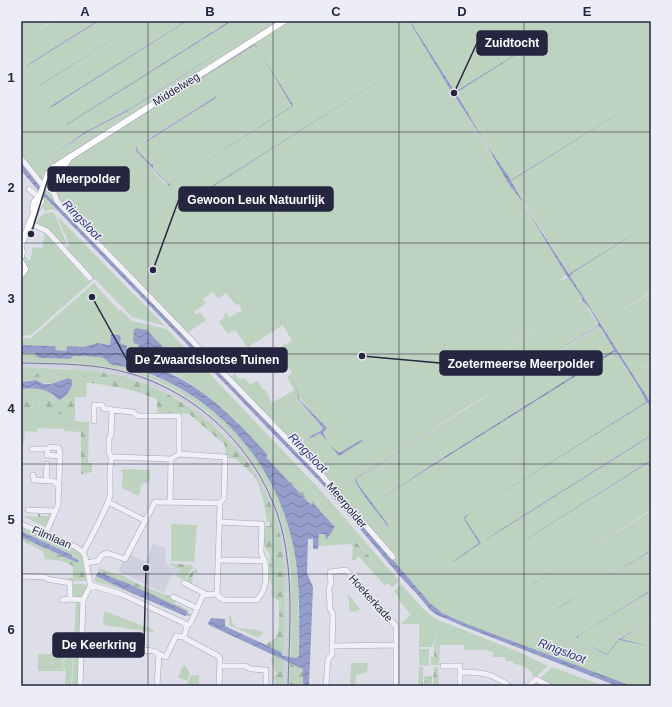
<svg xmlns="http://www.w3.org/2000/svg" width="672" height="707" viewBox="0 0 672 707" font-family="Arial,sans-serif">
<defs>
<pattern id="forest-firs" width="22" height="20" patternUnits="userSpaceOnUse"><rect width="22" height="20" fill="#bdd3bf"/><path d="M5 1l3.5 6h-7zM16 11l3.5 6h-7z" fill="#a2b5a5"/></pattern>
<pattern id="park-dots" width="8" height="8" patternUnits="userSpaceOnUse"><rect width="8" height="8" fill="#bdd3bf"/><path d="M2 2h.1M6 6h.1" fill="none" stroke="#a2b5a5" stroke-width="1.8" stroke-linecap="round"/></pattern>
<pattern id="water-waves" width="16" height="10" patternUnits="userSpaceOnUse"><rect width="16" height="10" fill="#959ecb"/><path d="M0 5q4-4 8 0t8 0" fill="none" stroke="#7981a6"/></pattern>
</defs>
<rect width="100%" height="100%" fill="#dddee8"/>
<!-- built -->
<path fill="#cfd0dd" d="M 21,362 L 62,362 L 95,365 L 132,372 L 150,378 L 185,396 L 198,405 L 225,427 L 239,442 L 257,467 L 275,501 L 280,515 L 288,548 L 292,595 L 290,686 L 283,686 L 286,595 L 283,549 L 280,533 L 270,503 L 262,486 L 252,470 L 234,446 L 221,431 L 182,401 L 148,384 L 131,378 L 95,371 L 62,368 L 21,367 Z
M 153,543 L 165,548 L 166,565 L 180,570 L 178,575 L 173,573 L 164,593 L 118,571 L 123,561 L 125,562 L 129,554 L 146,562 Z"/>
<!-- green -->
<path fill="#bdd3bf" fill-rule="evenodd" d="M 21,21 L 51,21 L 39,30 L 53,21 L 97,21 L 25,68 L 99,21 L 186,21 L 50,107 L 187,21 L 230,21 L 147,74 L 232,21 L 268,21 L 256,30 L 269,21 L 291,21 L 271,34 L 292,21 L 409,21 L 453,92 L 452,94 L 454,95 L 508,181 L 508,183 L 505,185 L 508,183 L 512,187 L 511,181 L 516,178 L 511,180 L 508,178 L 410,21 L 651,21 L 651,258 L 592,295 L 651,258 L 651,292 L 607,320 L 651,293 L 651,363 L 639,370 L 651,364 L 651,403 L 570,276 L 572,273 L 569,274 L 567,270 L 524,203 L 523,204 L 567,274 L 558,282 L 569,277 L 582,297 L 582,300 L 579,302 L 584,302 L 598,324 L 539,364 L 597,327 L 600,327 L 614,350 L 602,359 L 614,352 L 616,352 L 646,399 L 644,404 L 648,403 L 651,407 L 651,435 L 499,531 L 651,436 L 651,460 L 524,541 L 651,461 L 651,510 L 532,585 L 651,511 L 651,550 L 559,608 L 651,551 L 651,590 L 571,640 L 578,638 L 579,635 L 651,591 L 651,619 L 621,637 L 618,641 L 629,641 L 621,639 L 651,620 L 651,686 L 632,686 L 597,673 L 467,624 L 442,613 L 430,603 L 315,469 L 45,193 L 21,163 L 21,97 L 25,95 L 21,97 L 21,70 L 23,68 L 21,69 ZM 218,53 L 126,112 L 87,132 L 50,157 L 85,132 L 131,108 ZM 218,95 L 182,119 L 141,144 L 141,143 ZM 139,146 L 137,150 L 168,184 L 165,184 L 137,152 L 135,148 ZM 213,292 L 218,299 L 226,293 L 236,305 L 239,304 L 242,311 L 229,317 L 226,312 L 223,319 L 219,322 L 228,334 L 235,330 L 248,348 L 251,345 L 283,325 L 292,341 L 278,348 L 292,373 L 287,377 L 294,390 L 272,403 L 265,389 L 263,390 L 257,380 L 250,385 L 245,378 L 242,379 L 238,378 L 235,373 L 230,377 L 187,333 L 206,320 L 200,312 L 196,315 L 194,312 L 206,303 L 203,299 ZM 570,308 L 463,377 L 463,376 ZM 490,394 L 356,479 L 356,480 L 358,484 L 387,523 L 390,528 C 383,518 356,488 355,479 L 475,402 ZM 299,397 L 324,426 L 323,433 L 329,442 L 320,433 L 311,438 L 309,437 L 323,428 L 298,400 ZM 447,455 L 442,460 L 377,500 L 382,497 Z
M 44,197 L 57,211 L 52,209 L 45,211 L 42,207 Z
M 52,212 L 54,213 L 66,242 L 64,246 L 50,230 L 37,223 C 40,215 43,213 52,212 Z
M 57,216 L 165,326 L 132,317 L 95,279 L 93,280 L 91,278 L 92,277 L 66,248 L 69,244 Z
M 45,233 L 83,273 L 82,275 L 88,281 L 90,279 L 91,282 L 31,335 L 21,336 L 21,281 C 30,270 27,269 24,257 L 27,257 L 27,260 L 30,260 L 33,247 L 42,248 Z
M 94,283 L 119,311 L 121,310 L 132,321 L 167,329 L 324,494 L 399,581 L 392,588 L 388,583 L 385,586 L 370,569 L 376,564 L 357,542 L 353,546 L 350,544 L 318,546 L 319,534 L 325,534 L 325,538 L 335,527 L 323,514 L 315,494 L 272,451 L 268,455 C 238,422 215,397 176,375 L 170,347 L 155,331 L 133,340 L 134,343 L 139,344 L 138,353 L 136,354 L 127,351 L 127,347 L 120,343 L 120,336 L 111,334 L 110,345 L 97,343 L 84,347 L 67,346 L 66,351 L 55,350 L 55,346 L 21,345 L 21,339 L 31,338 Z
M 73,356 C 83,356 94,356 103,358 C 107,359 109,363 113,364 C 205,383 271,450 292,541 C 301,578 298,618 299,656 L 297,658 L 291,658 C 291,622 294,585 288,549 C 275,467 212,395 132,372 C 101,364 70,362 39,362 L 39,358 L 70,359 Z
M 21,367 L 85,370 L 83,377 L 87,383 L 86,397 L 75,397 L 73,395 C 69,399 64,410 57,406 C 54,404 52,400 49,398 L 43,398 L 40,400 L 38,408 L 40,411 L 50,416 L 55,415 L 69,414 L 75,423 L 82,425 L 81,432 L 64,431 L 64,429 L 38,428 L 37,432 L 25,431 L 24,442 L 21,446 L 21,418 L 33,407 L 33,399 L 25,396 L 21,398 L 21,390 C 29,387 43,389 50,393 C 53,395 55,398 58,400 C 66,398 71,390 73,382 L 68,378 C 56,381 51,387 39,381 L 39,374 L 21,373 Z
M 128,469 L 150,470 L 150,477 L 129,477 L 129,491 L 122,489 L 123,472 L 121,471 L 121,470 Z
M 133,479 L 150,479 L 150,481 L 141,484 L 140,489 L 141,490 L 138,496 L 131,492 L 132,481 Z
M 171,524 L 197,525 L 194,562 L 171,561 Z
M 21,526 L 72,547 L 82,556 L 79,560 L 72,557 L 72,555 L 21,531 Z
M 96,576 L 127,591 L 94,581 Z
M 73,584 L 85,584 L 87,587 L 82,597 L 74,598 L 72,595 Z
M 401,584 L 424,610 L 436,619 L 521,653 L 548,666 L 537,676 L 534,677 C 528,667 525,665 514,664 L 513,661 L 506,661 L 505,657 L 493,657 L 493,652 L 488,651 L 488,650 L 464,650 L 464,645 L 439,645 L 437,639 L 435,639 L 432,647 L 419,647 L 419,624 L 403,624 L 401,623 L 411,615 L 398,599 L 399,598 L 394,591 Z
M 348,594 L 360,609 L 357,611 L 350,612 Z
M 76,602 L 79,602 L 81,604 L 80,638 L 74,638 Z
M 104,611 L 154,630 L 153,632 L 103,625 Z
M 229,616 L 231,616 L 232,622 L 237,628 L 258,630 L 263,632 L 259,638 L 229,625 Z
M 70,639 L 79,639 L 80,641 L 78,686 L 72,686 L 74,641 L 71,686 L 65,686 L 67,685 L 65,684 L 66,672 L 62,663 L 67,657 C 66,651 68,646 68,640 L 70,640 Z
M 66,640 C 68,644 65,651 66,656 L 61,662 L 64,671 L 38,671 L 38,654 L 52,654 L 52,647 L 65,647 Z
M 419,649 L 429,649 L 429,666 L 419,665 Z
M 351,663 L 368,663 L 367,672 L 356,675 L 355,686 L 350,686 Z
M 184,664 L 190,674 L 187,681 L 178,677 Z
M 552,667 L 604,686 L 550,686 L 538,680 Z
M 191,675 L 199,675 L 199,686 L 186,686 Z"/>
<!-- forest -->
<path fill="url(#forest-firs)" d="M 147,330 L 155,331 L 170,347 L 176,375 L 165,371 C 165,345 164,347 147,330 Z
M 23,353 L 35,353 L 39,358 L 39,362 L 21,362 L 21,355 Z
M 85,370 C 101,372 117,374 132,379 C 207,403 273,470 283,550 C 287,585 285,621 284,656 L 281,652 L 266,645 C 269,641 273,641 276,637 C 280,632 279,610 279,603 L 278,600 L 273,598 L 271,592 L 273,587 L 269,578 L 270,555 L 264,545 L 264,526 L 270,526 L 270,522 L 267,522 C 265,508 262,492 256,479 C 253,473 241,465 236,459 L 227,458 C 224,454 227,449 224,444 L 189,414 L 182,413 L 179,415 L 157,414 L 157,401 L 156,399 C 133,388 110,386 85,382 L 83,377 Z
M 21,373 L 39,374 L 39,381 L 32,380 L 21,382 Z
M 73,394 L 75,397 L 75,421 L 89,422 L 88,463 L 91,463 L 92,471 L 89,473 L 81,474 L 81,425 L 75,423 L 69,414 L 55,415 L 50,417 L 40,411 L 38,408 L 40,400 L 43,398 L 49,398 C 52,400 53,403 56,405 C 63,411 70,399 73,394 Z
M 25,396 L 33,399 L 34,404 L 30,410 L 21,418 L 21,398 Z
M 272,451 L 315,494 L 323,514 L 313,503 L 311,505 L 266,457 Z
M 129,477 L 150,477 L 150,479 L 133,479 L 132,481 L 131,492 L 129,491 Z
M 21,510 L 22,510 L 22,516 L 38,517 L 38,513 L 40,513 L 40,516 L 48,516 L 49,513 L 50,514 L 51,517 L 45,527 L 21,515 Z
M 21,537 L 78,563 L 82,556 L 86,581 L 72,581 L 69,580 L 68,578 L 73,578 L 73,566 L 62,561 L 45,559 L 43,551 L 21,540 Z
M 356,542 L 376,564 L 370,569 L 359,556 L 355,560 L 352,560 L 353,546 Z
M 170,563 L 191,565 L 194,568 L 189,572 L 185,580 L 175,576 L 175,575 L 178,575 L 181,570 L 170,565 Z
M 100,568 L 117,575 L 121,575 L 140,585 L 176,599 L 175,604 L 188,610 L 189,614 L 186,611 L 127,583 L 98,572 Z
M 195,569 L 197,569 L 197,573 L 193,573 L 192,586 L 185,583 L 188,576 Z
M 437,639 L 440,642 L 439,665 L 431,665 L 431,657 L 434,657 L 434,643 Z
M 274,655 L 284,660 L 283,686 L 275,686 L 275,681 L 273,678 L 276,674 L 271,660 Z
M 290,663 L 303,669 L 303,686 L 290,686 Z
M 419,667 L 423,667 L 423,685 L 427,686 L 418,686 Z
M 434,667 L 438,667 L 439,686 L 428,686 L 433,685 Z"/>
<!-- park -->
<path fill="url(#park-dots)" d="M 424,676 L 432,676 L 432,684 L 424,684 Z"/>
<!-- water -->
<path fill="url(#water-waves)" d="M 97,21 L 99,21 L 24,68 L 32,62 Z
M 142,21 L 41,85 L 40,85 Z
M 186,21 L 187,21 L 50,108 L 51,106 Z
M 230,21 L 232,21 L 65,126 L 67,124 Z
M 409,21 L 410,21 L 455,92 L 569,21 L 456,93 L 486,144 L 511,180 L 651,93 L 511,181 L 522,200 L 521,200 L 508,183 L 250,345 L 508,183 L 487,146 L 454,95 L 453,94 L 203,252 L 453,94 Z
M 251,32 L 126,112 L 87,132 L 50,157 L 85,132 L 131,108 Z
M 255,44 L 260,51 L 255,45 L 253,46 L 146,113 Z
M 423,53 L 190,201 L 212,186 Z
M 261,54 L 292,103 L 293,106 L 176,180 L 292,106 Z
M 218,95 L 214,99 L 149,140 L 141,144 Z
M 138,146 L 137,150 L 150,164 L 153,165 L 153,168 L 166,182 L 168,184 L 171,183 L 169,186 L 137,152 L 135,149 Z
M 21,163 L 45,193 L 315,469 L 430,603 L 442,613 L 467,624 L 632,686 L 617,686 L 470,629 L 437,615 L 431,611 L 417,594 L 398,574 L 321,483 L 36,188 L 21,170 Z
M 523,203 L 569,274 L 651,223 L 574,272 L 570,276 L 651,403 L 651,407 L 648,403 L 646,403 L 472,512 L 646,402 C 645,395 622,362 617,353 L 614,352 L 375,502 L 441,459 L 614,350 L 601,328 L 598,326 L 538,363 L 598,325 L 598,323 C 594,316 589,305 582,301 L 443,389 L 582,301 L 582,297 L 567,276 L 329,426 L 567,276 Z
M 136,328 L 147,330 L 163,347 L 165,354 L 165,371 C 208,390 237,421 268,455 L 266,457 L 311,505 L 313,503 L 335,527 L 326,540 L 325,534 L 319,534 L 318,549 L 313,549 L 313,539 L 308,539 L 307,573 L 313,587 L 309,686 L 303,686 L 303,669 L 209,625 L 208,623 L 211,618 L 225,619 L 225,626 L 281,652 L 283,656 L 296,658 L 299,656 C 299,619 301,577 292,541 C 276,470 229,410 162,379 C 152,374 140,370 128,367 C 123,366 115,366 110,364 C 108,362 106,359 103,358 C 94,356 83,356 73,356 L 70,359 L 39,358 L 35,353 L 23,353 L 21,355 L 21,345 L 55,346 L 56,350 L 66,351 L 67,346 L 84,347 L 97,343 L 110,345 L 111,334 L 119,335 L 121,337 L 120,343 L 127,346 L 127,351 L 136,354 L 139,345 L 134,343 L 133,340 L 134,330 Z
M 68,378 L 72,380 C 73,388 67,396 60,400 C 56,399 56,397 52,394 C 45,389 29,387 21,390 L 21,382 L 36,380 L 44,384 L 51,384 Z
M 291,379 L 298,392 L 299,399 L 326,427 L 327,428 L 323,433 L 328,442 L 320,433 L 311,438 L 309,437 L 320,431 L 323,428 L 298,399 L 298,393 Z
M 491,393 L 356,479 L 358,484 L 387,523 L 390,529 C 383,519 356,488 355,479 Z
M 651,435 L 651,436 L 484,541 L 500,530 Z
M 361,440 L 363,441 L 361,442 L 339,456 L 330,445 L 339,453 Z
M 651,460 L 651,461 L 524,541 L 528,538 Z
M 651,510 L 532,585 L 533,584 Z
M 469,514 L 465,519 L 481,543 L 453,562 L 452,562 L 479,543 L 464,519 L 465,516 Z
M 21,531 L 72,555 L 72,557 L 79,560 L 78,563 L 21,537 Z
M 651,550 L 651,551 L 558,608 L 559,608 Z
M 98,572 L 127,583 L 187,611 L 187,615 L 185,616 L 127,591 L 96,576 Z
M 651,590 L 651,591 L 579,635 L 578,637 L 579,639 L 576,637 L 569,641 Z
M 651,619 L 621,639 L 650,646 L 619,640 L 607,655 L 584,643 L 607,654 L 619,639 Z"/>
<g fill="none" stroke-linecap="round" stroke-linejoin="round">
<!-- stream -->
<path stroke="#959ecb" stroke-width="1.5" d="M 187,614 L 189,615"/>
<defs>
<path id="minor" d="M 21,158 L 40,182 L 54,193 L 57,201 L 320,473 L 393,557
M 29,189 L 35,194 L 40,196
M 29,223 L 47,231 L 90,278
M 94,421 L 94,405 L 102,405 L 104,409 L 111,409 L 112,410
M 32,449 L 48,449
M 179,454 L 225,457 L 224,498 L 220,503
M 112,458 L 109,453 L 109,439 L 111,435 L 112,410 L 133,412 L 137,416 L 179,416 L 179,454
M 33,475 L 34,480 L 53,481 L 59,486
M 46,481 L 47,464
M 108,502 L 146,521
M 170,502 L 171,459
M 28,510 L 55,511
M 219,522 L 262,524 L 261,552 L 262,556 L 265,561
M 21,524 L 76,547 L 83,552
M 45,535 L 58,505 L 60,456 L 59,448 L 50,447 L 48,449 L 47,455 L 60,456
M 83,552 L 85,556 L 90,583 L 91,585 L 121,594 L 182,622 L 187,626 L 184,637 L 186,639 L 218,656 L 220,659 L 219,686
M 83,552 C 89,542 108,506 110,495 C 111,483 108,470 112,458 L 115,457 L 171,459 L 179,454
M 218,560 L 265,561
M 87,563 L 98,561 L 102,555 L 107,553 L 125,559 L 155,502 L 220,503
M 21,576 L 45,577 L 47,579 L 70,583 L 70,599 L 83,600
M 184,583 L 206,594
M 217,594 L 219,597 L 224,600 L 257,600 C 268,587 266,577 265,561
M 173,597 L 197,608
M 62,600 L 70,599
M 187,626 L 191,622 L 203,595 L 217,594 L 220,503
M 332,646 L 396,645
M 81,648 L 103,649 C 109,652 121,653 127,649 L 154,651 L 159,654
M 220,666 L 245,666 L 251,669 L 266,670 L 266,686
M 443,666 L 460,666 L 460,686
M 460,672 C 481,672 492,673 509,686
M 80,686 L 83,600 L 91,585
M 157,686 L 159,654 L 166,657 L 176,636 L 184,637
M 326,686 L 328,659 L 332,655 L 332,646 L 333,615 L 330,608 L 329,588 L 331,583 L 330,572 L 346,570 L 396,626 L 396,686
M 529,686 L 536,679 L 549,686"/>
<path id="major" d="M 46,181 L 56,171 L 63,167 L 68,160
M 34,213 C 32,206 34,200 40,196
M 21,245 L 34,213 L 38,207 L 41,201 L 40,196 L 48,174 L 53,168 L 284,21
M 21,248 L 22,252 L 21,257
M 21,262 L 25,269 L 21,275"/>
</defs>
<!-- minor casing -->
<use href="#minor" stroke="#a6a7b6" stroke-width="6"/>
<!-- major casing -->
<use href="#major" stroke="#9b9eb5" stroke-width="7"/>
<!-- minor -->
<use href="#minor" stroke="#f0f0f6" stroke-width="5"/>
<!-- major -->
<use href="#major" stroke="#fff" stroke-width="6"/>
<!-- tram -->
<path stroke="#757793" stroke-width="1" d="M 21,363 C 58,364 96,363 132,374 C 211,398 274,468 286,550 C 293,595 289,641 288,686"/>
</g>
<!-- grid -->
<path fill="none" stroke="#252740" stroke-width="1" stroke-opacity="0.55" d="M 148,21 L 148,686M 273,21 L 273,686M 399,21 L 399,686M 524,21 L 524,686M 21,132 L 651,132M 21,243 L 651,243M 21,354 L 651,354M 21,464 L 651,464M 21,574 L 651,574"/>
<g text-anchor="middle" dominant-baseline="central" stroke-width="3" stroke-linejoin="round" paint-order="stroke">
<!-- street labels -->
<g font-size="11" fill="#252740" stroke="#ecedf6">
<text transform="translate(176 89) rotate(-32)">Middelweg</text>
<text transform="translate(347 505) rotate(50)">Meerpolder</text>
<text transform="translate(52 537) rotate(23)">Filmlaan</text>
<text transform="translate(371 598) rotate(48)">Hoekerkade</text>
</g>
<!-- water labels -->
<g font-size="12" font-style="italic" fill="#2d3776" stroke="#ecedf6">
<text transform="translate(82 220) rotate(46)">Ringsloot</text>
<text transform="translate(308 453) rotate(46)">Ringsloot</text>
<text transform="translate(562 651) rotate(21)">Ringsloot</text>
</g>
</g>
<!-- callouts -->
<path fill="none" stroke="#252740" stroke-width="1.5" d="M454 93L477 43M31 234L48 179M153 270L179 199M92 297L127 360M362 356L440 363M146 568L144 645"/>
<g fill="#252740" stroke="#ecedf6" stroke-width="1.5">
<circle cx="454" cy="93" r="4"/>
<circle cx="31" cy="234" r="4"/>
<circle cx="153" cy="270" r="4"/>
<circle cx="92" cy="297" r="4"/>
<circle cx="362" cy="356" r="4"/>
<circle cx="146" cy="568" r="4"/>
</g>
<g fill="#252740" stroke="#252740" stroke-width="1.5">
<rect x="477" y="31" width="70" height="24" rx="4"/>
<rect x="48" y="167" width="81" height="24" rx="4"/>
<rect x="179" y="187" width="154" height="24" rx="4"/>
<rect x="127" y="348" width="160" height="24" rx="4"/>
<rect x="440" y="351" width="162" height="24" rx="4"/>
<rect x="53" y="633" width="91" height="24" rx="4"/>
</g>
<g font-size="12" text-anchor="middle" font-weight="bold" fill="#fff">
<text x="512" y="47">Zuidtocht</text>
<text x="88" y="183">Meerpolder</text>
<text x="256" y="204">Gewoon Leuk Natuurlijk</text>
<text x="207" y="364">De Zwaardslootse Tuinen</text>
<text x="521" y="368">Zoetermeerse Meerpolder</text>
<text x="99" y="649">De Keerkring</text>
</g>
<!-- border -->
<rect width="672" height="707" fill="none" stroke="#ecedf6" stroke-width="44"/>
<rect x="22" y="22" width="628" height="663" fill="none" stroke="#252740" stroke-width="1.5"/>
<g font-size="13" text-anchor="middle" font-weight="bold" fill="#252740">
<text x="85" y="16">A</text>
<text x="210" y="16">B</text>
<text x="336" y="16">C</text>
<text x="462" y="16">D</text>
<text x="587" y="16">E</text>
<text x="11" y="82">1</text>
<text x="11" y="192">2</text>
<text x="11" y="303">3</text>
<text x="11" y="413">4</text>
<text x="11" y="524">5</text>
<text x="11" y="634">6</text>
</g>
</svg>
